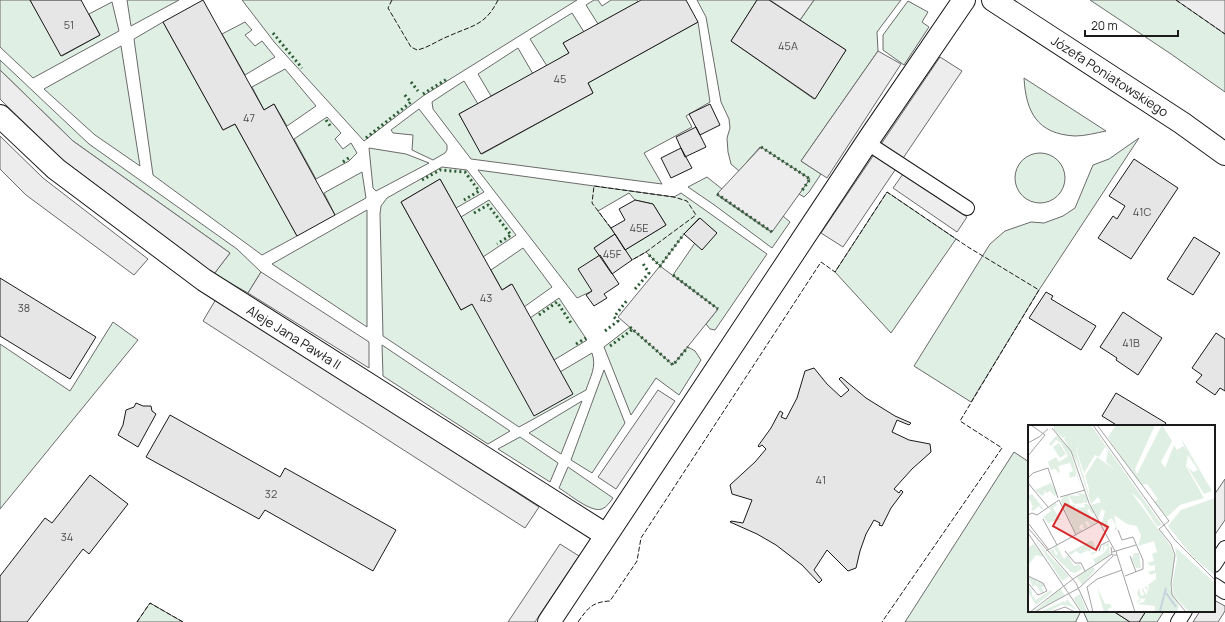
<svg xmlns="http://www.w3.org/2000/svg" width="1225" height="622" viewBox="0 0 1225 622" font-family="Manrope,sans-serif">
<rect width="100%" height="100%" fill="#fff"/>
<!-- green -->
<path fill="#e0efe3" stroke="#6a6a6a" d="M 0,0 L 30,0 L 62,56 L 100,35 L 89,14 L 112,2 L 119,31 L 33,78 L 0,47 Z
M 127,0 L 179,0 L 131,26 Z
M 242,0 L 577,0 L 423,96 L 364,141 L 275,43 Z
M 594,0 L 598,0 L 602,6 L 611,0 L 637,0 L 638,2 L 598,24 L 586,5 Z
M 697,0 L 757,0 L 731,41 L 814,99 L 846,50 L 800,20 L 814,0 L 901,0 L 877,32 L 878,51 L 801,161 L 821,174 L 809,192 L 804,197 L 799,194 L 810,179 L 760,147 L 739,171 L 731,164 L 728,152 L 727,138 L 730,128 L 729,119 L 721,102 L 706,17 Z
M 1090,0 L 1177,0 L 1225,34 L 1225,92 L 1171,54 Z
M 908,1 L 928,12 L 922,22 L 929,27 L 904,65 L 883,50 L 883,35 Z
M 572,13 L 584,32 L 563,43 L 569,53 L 547,66 L 530,39 Z
M 163,22 L 223,130 L 235,124 L 297,236 L 262,255 L 153,175 L 134,39 Z
M 245,22 L 252,30 L 245,35 L 255,46 L 262,41 L 275,57 L 245,75 L 222,34 Z
M 698,22 L 710,102 L 686,116 L 692,127 L 644,153 L 662,184 L 471,159 L 433,109 L 432,102 L 441,96 L 464,81 L 478,104 L 459,114 L 482,154 L 593,93 L 588,83 Z
M 121,46 L 140,166 L 95,135 L 44,89 Z
M 518,48 L 533,74 L 491,96 L 478,74 Z
M 0,60 L 89,144 L 237,249 L 261,272 L 248,293 L 214,274 L 230,253 L 73,141 L 0,70 Z
M 285,69 L 316,106 L 287,126 L 274,104 L 264,110 L 252,87 Z
M 1024,78 L 1106,131 C 1096,133 1085,136 1075,136 C 1037,134 1026,112 1024,78 Z
M 419,109 L 447,145 L 447,150 L 445,153 L 433,160 L 412,150 L 413,135 L 393,133 L 391,130 Z
M 327,117 L 341,133 L 335,139 L 343,149 L 351,143 L 357,153 L 349,161 L 316,179 L 294,139 Z
M 1139,138 L 1039,290 L 971,402 L 914,366 L 990,244 L 1005,231 L 1031,222 L 1044,223 L 1063,216 L 1075,208 L 1093,165 L 1109,159 Z
M 369,148 L 406,154 L 429,163 L 376,191 L 373,188 Z
M1015 178a25 25 0 1 1 50 0a25 25 0 1 1-50 0Z
M 442,167 L 467,170 L 484,192 L 456,208 L 440,179 L 401,202 L 461,310 L 472,304 L 560,372 L 592,353 C 597,367 590,377 586,390 L 519,427 L 383,336 L 380,214 L 381,206 L 387,198 Z
M 478,170 L 674,197 L 681,193 L 767,254 L 715,330 L 710,329 L 706,324 L 718,309 L 673,275 L 695,243 L 717,233 L 699,218 L 684,234 L 660,266 L 646,252 L 632,260 L 625,250 L 666,225 L 653,204 L 635,200 L 629,193 L 598,211 L 615,234 L 594,248 L 600,255 L 592,291 L 577,298 Z
M 362,172 L 366,198 L 335,215 L 324,193 Z
M 707,177 L 722,189 L 717,195 L 771,232 L 783,216 L 790,222 L 772,248 L 713,204 L 688,187 Z
M 887,192 L 956,239 L 891,333 L 835,272 Z
M 489,200 L 516,235 L 483,257 L 461,217 Z
M 367,210 L 367,327 L 272,264 Z
M 523,248 L 552,287 L 524,307 L 511,284 L 502,290 L 491,270 Z
M 559,298 L 587,340 L 554,360 L 530,318 Z
M 113,322 L 138,340 L 0,509 L 0,344 L 70,391 Z
M 630,327 L 673,364 L 688,347 L 695,351 L 701,360 L 679,395 L 656,378 L 631,415 L 604,347 Z
M 382,345 L 510,431 L 488,444 L 383,376 Z
M 604,370 L 625,423 L 592,473 L 571,460 Z
M 582,401 L 561,454 L 529,433 Z
M 520,437 L 558,463 L 550,482 L 498,449 Z
M 1014,452 L 1029,462 L 1029,611 L 1081,611 L 1076,621 L 1076,622 L 905,622 Z
M 568,467 L 613,498 C 610,502 607,507 602,509 C 591,513 569,494 559,488 Z
M 150,603 L 183,622 L 137,622 Z
M 1083,611 L 1113,611 L 1130,622 L 1088,622 Z
M 1146,611 L 1164,611 L 1157,622 L 1139,622 Z"/>
<!-- parking -->
<path fill="#ededed" stroke="#6a6a6a" d="M 770,0 L 814,0 L 800,20 Z
M 1177,0 L 1225,0 L 1225,34 L 1176,0 Z
M 878,51 L 901,64 L 827,178 L 801,161 Z
M 940,57 L 962,71 L 843,247 L 821,233 Z
M 0,70 L 73,141 L 230,253 L 214,274 L 59,157 L 0,99 Z
M 0,136 L 43,178 L 148,259 L 134,275 L 26,195 L 0,169 Z
M 761,147 L 810,179 L 772,232 L 717,194 Z
M 903,174 L 967,217 L 957,232 L 893,188 Z
M 660,266 L 718,309 L 673,365 L 618,317 Z
M 261,272 L 369,342 L 369,368 L 248,293 Z
M 216,299 L 539,507 L 525,528 L 203,321 Z
M 658,390 L 675,401 L 616,489 L 598,477 Z
M 1225,479 L 1225,520 L 1214,536 L 1214,495 Z
M 560,544 L 579,556 L 535,622 L 508,622 Z
M 1214,600 L 1225,606 L 1225,611 L 1218,622 L 1193,622 L 1200,611 L 1214,611 Z"/>
<!-- building -->
<path fill="#e6e6e6" stroke="#1a1a1a" d="M 30,0 L 81,0 L 100,35 L 61,56 Z
M 203,0 L 264,110 L 274,104 L 335,215 L 297,236 L 235,124 L 223,130 L 163,22 Z
M 641,0 L 686,0 L 698,22 L 588,83 L 593,93 L 481,154 L 459,114 L 569,53 L 563,43 Z
M 757,0 L 769,0 L 846,50 L 815,99 L 731,41 Z
M 710,104 L 720,125 L 700,135 L 689,114 Z
M 696,127 L 706,147 L 685,157 L 676,137 Z
M 681,148 L 692,168 L 671,178 L 661,158 Z
M 1134,159 L 1178,188 L 1131,259 L 1098,238 L 1113,216 L 1117,219 L 1125,206 L 1109,196 Z
M 440,179 L 502,290 L 512,284 L 573,394 L 534,416 L 472,304 L 461,310 L 401,202 Z
M 635,200 L 653,204 L 666,225 L 625,250 L 611,228 L 625,220 L 619,209 Z
M 700,218 L 717,233 L 702,250 L 684,234 Z
M 615,234 L 632,260 L 612,274 L 594,248 Z
M 1194,237 L 1220,253 L 1193,295 L 1167,279 Z
M 600,255 L 619,284 L 604,294 L 607,298 L 594,306 L 586,295 L 592,291 L 578,269 Z
M 0,278 L 96,337 L 70,379 L 0,336 Z
M 1046,292 L 1053,296 L 1051,299 L 1096,326 L 1081,350 L 1029,318 Z
M 1123,312 L 1162,338 L 1138,375 L 1116,360 L 1117,358 L 1100,347 Z
M 1216,333 L 1225,339 L 1225,391 L 1220,388 L 1215,395 L 1196,382 L 1202,375 L 1192,368 Z
M 814,368 L 827,384 L 841,397 L 849,390 L 839,379 L 841,377 L 866,398 L 895,416 L 911,423 L 909,425 L 897,420 L 892,432 L 909,440 L 930,444 L 931,452 L 912,469 L 894,489 L 899,493 L 901,490 L 903,492 L 891,508 L 882,526 L 879,525 L 880,523 L 874,520 L 866,534 L 860,551 L 856,568 L 848,571 L 827,550 L 814,570 L 822,580 L 819,583 L 802,565 L 776,545 L 757,534 L 730,522 L 731,521 L 743,523 L 752,500 L 732,494 L 730,485 L 755,462 L 766,449 L 762,445 L 759,447 L 758,446 L 771,428 L 780,411 L 783,413 L 781,417 L 786,419 L 797,398 L 805,371 Z
M 1116,393 L 1166,423 L 1164,426 L 1118,426 L 1102,416 Z
M 136,403 L 143,406 L 151,406 L 152,411 L 156,414 L 138,447 L 118,435 L 123,425 L 126,410 L 134,407 Z
M 170,415 L 280,477 L 285,468 L 396,530 L 373,571 L 265,510 L 259,519 L 146,457 Z
M 90,475 L 128,504 L 89,554 L 83,549 L 27,622 L 0,622 L 0,576 L 45,518 L 52,523 Z
M 1113,611 L 1146,611 L 1139,622 L 1130,622 Z"/>
<g fill="none" stroke-linecap="round" stroke-linejoin="round">
<defs>
<path id="service" d="M 866,142 L 967,208
M 1214,565 L 1225,548
M 1214,585 L 1225,592
M 1178,622 L 1185,611"/>
<path id="minor" d="M 0,116 L 56,169 L 204,280 L 606,535
M 549,622 L 871,136 L 964,0"/>
<path id="tertiary" d="M 993,0 L 1182,123 L 1225,154"/>
</defs>
<!-- service casing -->
<use href="#service" stroke="#1a1a1a" stroke-width="16"/>
<!-- minor casing -->
<use href="#minor" stroke="#1a1a1a" stroke-width="24"/>
<!-- tertiary casing -->
<use href="#tertiary" stroke="#1a1a1a" stroke-width="24"/>
<!-- service -->
<use href="#service" stroke="#fff" stroke-width="14"/>
<!-- minor -->
<use href="#minor" stroke="#fff" stroke-width="22"/>
<!-- tertiary -->
<use href="#tertiary" stroke="#fff" stroke-width="22"/>
<!-- hedge -->
<path stroke="#2b5a34" stroke-width="3" stroke-dasharray="2 3" stroke-linecap="butt" d="M 273,33 L 302,68
M 411,82 L 418,91
M 423,94 L 447,79
M 326,120 L 331,127
M 366,138 L 411,102 L 403,93
M 761,147 L 810,179 L 801,192
M 343,162 L 350,157
M 422,180 L 440,170 L 465,172 L 479,191 L 464,200
M 717,194 L 772,232
M 474,213 L 488,205 L 511,235 L 497,244
M 649,255 L 660,266 L 684,234
M 673,275 L 718,309
M 635,289 L 649,273 L 642,262
M 539,315 L 557,302 L 571,323
M 630,327 L 673,365 L 688,347
M 605,331 L 618,321 L 614,317 L 628,299
M 576,344 L 586,338
M 610,346 L 633,329"/>
<!-- fence -->
<path stroke="#1a1a1a" stroke-width="1" stroke-dasharray="5 2" stroke-linecap="butt" d="M 392,0 L 388,8 L 411,47 L 417,50 C 428,48 438,40 449,36 C 473,25 485,26 498,0
M 1176,0 L 1225,34
M 611,228 L 592,203 L 594,186 L 674,197 L 687,201 L 696,215 L 646,252 L 632,260
M 137,622 L 150,603 L 183,622
M 578,622 C 588,608 592,602 610,601 L 637,561 L 641,538 L 821,262 L 835,272 L 887,192 L 968,247 L 1039,290 L 960,421 L 1002,448 L 882,622"/>
</g>
<g text-anchor="middle" dominant-baseline="central" stroke-width="3" stroke-linejoin="round" paint-order="stroke">
<!-- number labels -->
<g font-size="11" fill="#4d4d4d">
<text x="69" y="24">51</text>
<text x="788" y="45">45A</text>
<text x="560" y="78">45</text>
<text x="249" y="117">47</text>
<text x="1142" y="211">41C</text>
<text x="639" y="227">45E</text>
<text x="612" y="253">45F</text>
<text x="486" y="297">43</text>
<text x="24" y="307">38</text>
<text x="1131" y="342">41B</text>
<text x="821" y="479">41</text>
<text x="271" y="493">32</text>
<text x="67" y="536">34</text>
</g>
<!-- street labels -->
<g font-size="13" fill="#1a1a1a" stroke="#fff">
<text transform="translate(1110 76) rotate(33)">Józefa Poniatowskiego</text>
<text transform="translate(294 337) rotate(32)">Aleje Jana Pawła II</text>
</g>
</g>
<!-- overview -->
<g transform="translate(1028 425)">
<rect width="187" height="187" fill="#fff"/>
<path d="M 26,0 L 63,0 L 134,100 L 129,101 L 112,75 L 103,67 L 142,120 L 147,132 L 142,163 L 151,181 L 149,187 L 126,187 L 127,181 L 109,179 L 116,177 L 117,174 L 113,173 L 111,177 L 108,178 L 112,174 L 109,169 L 111,163 L 113,171 L 116,170 L 114,164 L 115,163 L 118,170 L 120,165 L 116,162 L 118,161 L 122,165 L 120,160 L 128,154 L 128,148 L 123,150 L 120,147 L 127,145 L 127,140 L 123,141 L 119,138 L 126,136 L 124,129 L 129,127 L 126,116 L 110,121 L 113,111 L 109,101 L 99,99 L 86,90 L 89,104 L 86,106 L 88,101 L 84,93 L 80,95 L 79,106 L 74,98 L 77,86 L 74,85 L 75,81 L 70,93 L 63,80 L 73,77 L 70,72 L 63,79 L 50,39 L 36,14 L 38,11 L 35,13 L 26,5 ZM 52,18 L 48,25 L 56,48 L 67,30 L 71,32 L 77,22 L 80,25 L 78,37 L 87,45 L 69,32 L 57,51 L 61,64 L 61,70 L 48,26 ZM 88,0 L 127,0 L 107,44 L 109,49 L 134,0 L 144,16 L 133,37 L 137,43 L 146,20 L 149,25 L 155,21 L 158,26 L 153,13 L 184,66 L 176,69 L 159,41 L 165,47 L 170,45 L 160,30 L 158,41 L 176,73 L 152,80 L 139,92 L 126,77 L 130,74 L 119,59 L 114,60 L 84,19 L 80,12 ZM 29,10 L 41,23 L 54,64 L 47,45 L 48,51 L 42,53 L 41,48 L 45,46 L 42,38 L 30,41 L 32,47 L 30,48 L 28,44 L 23,45 L 20,37 L 28,32 L 31,37 L 40,31 L 32,17 L 28,15 L 23,21 L 21,19 ZM 31,18 L 38,29 L 32,33 L 25,22 ZM 23,58 L 29,68 L 27,71 L 22,66 L 19,68 L 15,65 L 17,68 L 14,71 L 7,65 ZM 48,68 L 57,69 L 60,77 L 57,78 L 55,73 L 56,78 L 46,79 L 40,70 L 52,71 ZM 4,69 L 15,83 L 14,85 L 11,81 L 5,86 L 3,84 L 5,82 L 0,71 ZM 40,70 L 42,80 L 47,80 L 47,83 L 57,82 L 56,79 L 60,79 L 62,83 L 61,79 L 66,88 L 64,89 L 61,84 L 59,85 L 64,93 L 62,95 L 66,97 L 65,90 L 69,97 L 62,101 L 60,96 L 57,97 L 60,102 L 56,104 L 54,98 L 51,103 L 55,105 L 48,109 L 43,100 L 45,96 L 43,98 L 33,77 L 34,73 ZM 187,73 L 187,151 L 165,132 L 140,101 L 153,85 ZM 28,78 L 29,80 L 25,83 L 32,94 L 35,94 L 20,98 L 16,93 L 13,94 L 23,86 L 21,83 ZM 7,114 L 17,126 L 41,151 L 34,156 ZM 64,115 L 67,120 L 65,123 L 69,122 L 62,125 L 62,128 L 70,126 L 64,130 L 60,125 L 52,129 L 48,126 L 43,130 L 40,128 ZM 81,118 L 82,130 L 67,139 L 64,131 L 66,134 L 76,128 L 80,122 L 77,120 L 75,127 L 75,120 ZM 6,119 L 16,132 L 8,130 L 1,139 L 0,122 ZM 29,121 L 36,134 L 40,130 L 46,141 L 51,139 L 54,144 L 47,148 L 43,147 L 21,126 L 25,124 L 28,130 L 30,129 L 26,123 ZM 147,122 L 187,158 L 187,187 L 161,187 L 146,171 L 144,160 L 149,134 ZM 106,128 L 111,128 L 113,143 L 108,143 L 104,134 ZM 65,142 L 67,145 L 54,160 L 49,152 ZM 0,152 L 8,155 L 10,159 L 10,156 L 13,157 L 17,160 L 13,163 L 16,166 L 13,168 L 8,160 L 5,162 ZM 2,162 L 4,168 L 4,171 L 9,169 L 5,171 L 8,175 L 23,165 L 24,167 L 9,180 L 23,168 L 8,180 L 0,167 ZM 69,162 L 77,179 L 82,179 L 87,187 L 83,182 L 80,184 L 81,187 L 76,187 ZM 32,163 L 37,171 L 5,187 L 16,178 ZM 52,169 L 59,187 L 54,187 L 45,173 ZM 39,174 L 50,187 L 42,181 L 33,180 L 20,187 L 12,187 L 36,176 L 37,178 Z" fill="#e0efe3" fill-rule="evenodd"/>
<path fill="none" stroke="#c6d2dc" stroke-width="2" d="M 138,168 L 148,182M 132,186 L 138,163"/>
<path fill="none" stroke="#a3a3a3" stroke-width="1" d="M 65,0 L 146,114 L 187,155M 69,0 L 141,96 L 131,104 L 143,119 L 147,130 L 143,159 L 144,170 L 158,187M 24,3 L 43,26 L 61,78 L 87,126M 0,18 L 11,12 L 20,4M 0,31 L 17,10 L 3,0M 0,53 L 5,48 L 20,43 L 30,73M 0,58 L 20,82M 32,72 L 57,65M 0,90 L 4,88 L 9,90 L 31,75 L 48,110M 15,94 L 29,120M 0,98 L 21,125M 0,103 L 48,158 L 61,187M 90,105 L 94,115 L 105,112 L 115,135 L 115,144 L 97,151M 0,108 L 53,187M 83,122 L 84,130 L 89,130 L 88,126 L 84,127M 18,126 L 71,97M 37,126 L 47,138 L 53,138 L 57,146M 71,126 L 73,120 L 81,116M 88,126 L 108,120M 89,130 L 107,187M 102,131 L 108,147M 0,151 L 15,158 L 19,166 L 10,170 L 0,158M 45,154 L 84,129M 51,163 L 85,131M 2,187 L 45,154M 7,187 L 51,163M 23,187 L 37,182 L 47,187M 65,187 L 59,162 L 69,154 L 94,145"/>
<path fill="#d62828" fill-opacity="0.15" stroke="#d62828" stroke-width="2" d="M 37,79 L 80,102 L 68,125 L 25,101 Z"/>
<rect width="187" height="187" fill="none" stroke="#1a1a1a" stroke-width="2"/>
</g>
<!-- scale -->
<path d="M1085 30v6h93v-6" fill="none" stroke="#1a1a1a" stroke-width="2"/>
<text x="1091" y="30" font-size="12" fill="#1a1a1a" stroke="#ffffff" stroke-width="3" paint-order="stroke">20 m</text>
</svg>
